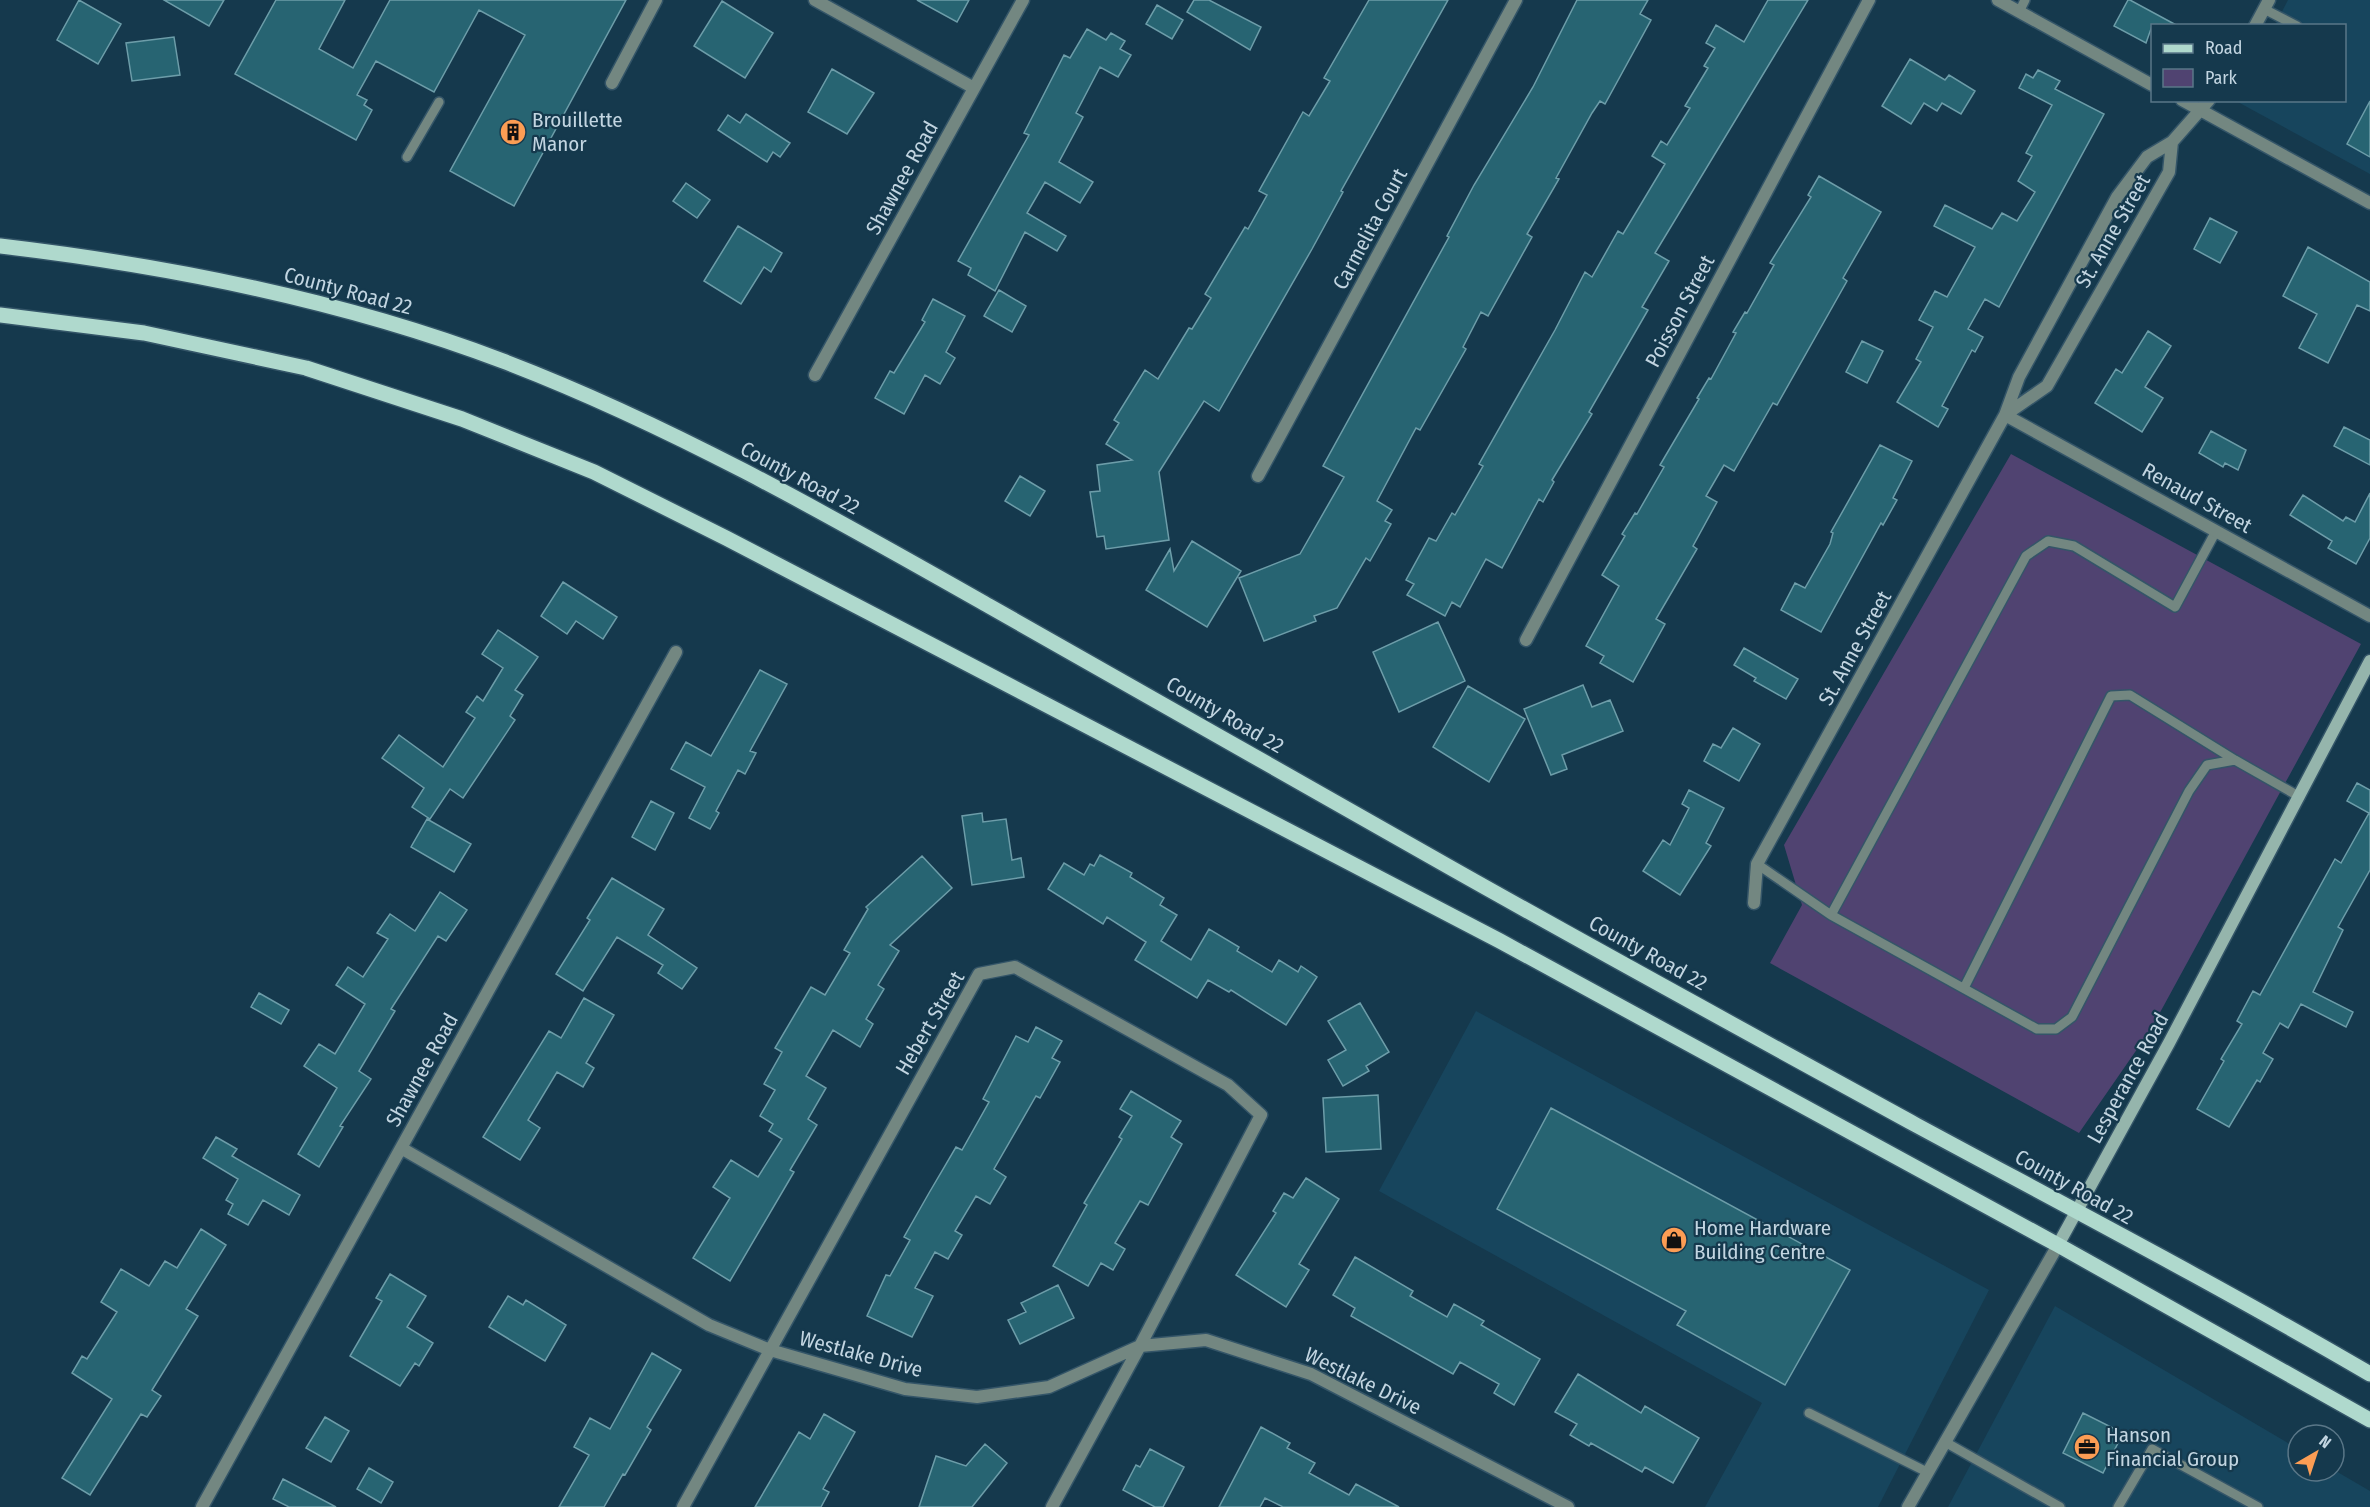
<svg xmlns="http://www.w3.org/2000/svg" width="2370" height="1507" viewBox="0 0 2370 1507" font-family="'Fira Sans Condensed',sans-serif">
<rect width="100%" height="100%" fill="#15394d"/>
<!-- built -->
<path fill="#17455d" d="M 2288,0 L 2370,0 L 2370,174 L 2236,101 L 2344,100 L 2344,26 L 2275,25 Z
M 1476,1011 L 1989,1290 L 1878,1507 L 1705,1507 L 1762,1403 L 1379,1191 Z
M 2055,1306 L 2298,1449 L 2298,1471 L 2334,1470 L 2370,1491 L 2370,1507 L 1948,1507 Z"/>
<!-- green -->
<path fill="#504371" d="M 2011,454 L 2361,644 L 2151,1029 L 2079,1133 L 1770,963 L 1802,905 L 1784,845 Z"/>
<!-- building -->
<path fill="#276472" stroke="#6d9da9" stroke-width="1.5" d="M 79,0 L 121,24 L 98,64 L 57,40 Z
M 164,0 L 224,0 L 209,26 Z
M 276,0 L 345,0 L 319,49 L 353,68 L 390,0 L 626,0 L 514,206 L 450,171 L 525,35 L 479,10 L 434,92 L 376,61 L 357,95 L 367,100 L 364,105 L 372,110 L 356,140 L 235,74 Z
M 917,0 L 969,0 L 957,22 Z
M 1194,0 L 1209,0 L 1261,27 L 1250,50 L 1187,12 Z
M 1369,0 L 1448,0 L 1341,191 L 1343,192 L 1312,249 L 1219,411 L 1204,401 L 1159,472 L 1169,540 L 1106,549 L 1104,536 L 1097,537 L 1090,492 L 1100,491 L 1097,465 L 1132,460 L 1106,444 L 1119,423 L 1114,420 L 1145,370 L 1158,379 L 1189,328 L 1192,329 L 1211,298 L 1205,294 L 1245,227 L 1248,229 L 1267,195 L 1259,191 L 1303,112 L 1309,116 L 1330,81 L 1324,78 Z
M 1577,0 L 1648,0 L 1640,14 L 1651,20 L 1605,104 L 1600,101 L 1592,113 L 1556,178 L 1559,179 L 1527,234 L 1532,237 L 1488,316 L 1481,312 L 1463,347 L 1466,349 L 1420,430 L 1416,428 L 1377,501 L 1392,510 L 1385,521 L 1391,524 L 1370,561 L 1366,558 L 1337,608 L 1314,616 L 1316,621 L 1264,641 L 1239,578 L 1300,554 L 1344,477 L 1323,466 L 1449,237 L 1447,236 L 1474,185 L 1533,87 Z
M 1768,0 L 1808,0 L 1655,253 L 1669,261 L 1642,307 L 1648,310 L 1589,412 L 1592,414 L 1552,480 L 1554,482 L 1543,502 L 1539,499 L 1502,568 L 1486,559 L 1460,607 L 1452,602 L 1445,616 L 1407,595 L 1414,584 L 1406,580 L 1429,538 L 1436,541 L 1452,513 L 1455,515 L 1483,466 L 1479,464 L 1555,330 L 1585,272 L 1592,277 L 1618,231 L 1623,234 L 1665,164 L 1652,156 L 1661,141 L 1667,145 L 1690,108 L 1685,106 L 1708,68 L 1704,66 L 1715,48 L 1706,43 L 1716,25 L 1744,42 Z
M 2128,0 L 2130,0 L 2178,26 L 2152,26 L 2146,43 L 2114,26 Z
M 722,1 L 773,33 L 745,78 L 694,46 Z
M 1157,5 L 1183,20 L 1172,39 L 1146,24 Z
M 1087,29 L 1106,40 L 1111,33 L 1125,41 L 1120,49 L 1131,55 L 1118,77 L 1100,67 L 1076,113 L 1083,117 L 1059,162 L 1093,182 L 1080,203 L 1045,182 L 1027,213 L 1066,236 L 1057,251 L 1025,232 L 995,291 L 968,275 L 971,268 L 958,261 L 1029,135 L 1024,133 L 1064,55 L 1070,58 Z
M 174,37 L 180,75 L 132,81 L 126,43 Z
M 1910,59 L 1945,80 L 1949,75 L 1975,91 L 1961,114 L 1942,103 L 1937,111 L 1924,103 L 1911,124 L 1882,106 Z
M 832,69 L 874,93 L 847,134 L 808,112 Z
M 2038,70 L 2060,81 L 2055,89 L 2104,114 L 1999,307 L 1985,299 L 1968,329 L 1983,337 L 1975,352 L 1972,350 L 1942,406 L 1948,409 L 1938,427 L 1897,402 L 1921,362 L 1916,359 L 1933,327 L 1919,320 L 1935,291 L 1947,297 L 1975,247 L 1934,226 L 1945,205 L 1992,229 L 2002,213 L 2017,221 L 2035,192 L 2018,181 L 2032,156 L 2026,153 L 2052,105 L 2019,88 L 2026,74 L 2033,78 Z
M 2370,101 L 2370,157 L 2347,144 Z
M 746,114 L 790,143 L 780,157 L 773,152 L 767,162 L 718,130 L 728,115 L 740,123 Z
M 1819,176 L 1881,212 L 1843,278 L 1847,281 L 1777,405 L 1773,403 L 1734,471 L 1724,465 L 1706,496 L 1717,502 L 1693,546 L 1697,549 L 1656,619 L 1665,624 L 1633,682 L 1600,663 L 1604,656 L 1586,646 L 1619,586 L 1602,575 L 1625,536 L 1622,534 L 1635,513 L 1637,514 L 1664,467 L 1660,465 L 1699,399 L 1697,398 L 1709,378 L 1711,379 L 1736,333 L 1733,332 L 1745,312 L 1747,313 L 1774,265 L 1770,263 L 1811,197 L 1808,195 Z
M 686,183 L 710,200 L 697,218 L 673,201 Z
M 2210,218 L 2237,232 L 2220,263 L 2194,249 Z
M 738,226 L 782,253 L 771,272 L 764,267 L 741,304 L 704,281 Z
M 2308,247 L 2370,282 L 2370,311 L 2357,305 L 2328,363 L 2299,348 L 2317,314 L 2283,296 Z
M 999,290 L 1026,306 L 1012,332 L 984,316 Z
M 933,299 L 965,316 L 946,352 L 955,358 L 940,384 L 925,375 L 904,414 L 875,398 L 890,371 L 894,373 L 925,322 L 922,320 Z
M 2148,331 L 2171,346 L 2145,387 L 2163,398 L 2142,432 L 2095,403 L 2116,369 L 2122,373 Z
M 1862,341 L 1883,351 L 1867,383 L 1846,372 Z
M 2344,427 L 2370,440 L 2370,465 L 2334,446 Z
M 2211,431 L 2246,450 L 2238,470 L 2225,463 L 2223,467 L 2199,453 Z
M 1880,445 L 1912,461 L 1893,498 L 1897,500 L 1883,525 L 1881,523 L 1821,632 L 1781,610 L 1795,583 L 1805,588 L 1830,544 L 1833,533 L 1831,532 Z
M 1020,476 L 1045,491 L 1030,516 L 1005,501 Z
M 2370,493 L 2370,538 L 2356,564 L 2328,548 L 2332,541 L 2290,515 L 2303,495 L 2343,521 L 2346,517 L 2355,522 Z
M 1192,541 L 1241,571 L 1207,627 L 1146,590 L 1170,549 L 1174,571 Z
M 563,582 L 617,617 L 603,639 L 576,621 L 567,634 L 541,616 Z
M 1438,622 L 1465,681 L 1399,712 L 1373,652 Z
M 498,630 L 538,657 L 515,690 L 523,695 L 510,716 L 515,720 L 463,798 L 450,789 L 430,819 L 412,807 L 424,788 L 382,758 L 399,735 L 443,767 L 475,718 L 466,712 L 477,696 L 483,701 L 503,668 L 482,654 Z
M 1744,648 L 1798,679 L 1786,699 L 1754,681 L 1756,678 L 1734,665 Z
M 760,670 L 787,684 L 750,751 L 756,753 L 745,774 L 738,770 L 716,811 L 719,813 L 710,829 L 689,818 L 705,787 L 671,769 L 686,742 L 711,756 Z
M 1583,685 L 1592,707 L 1610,700 L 1623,731 L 1562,755 L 1567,769 L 1551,775 L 1524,709 Z
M 1468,686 L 1525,719 L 1489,782 L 1433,747 Z
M 1733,728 L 1760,744 L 1739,781 L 1704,761 L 1713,744 L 1721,748 Z
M 2357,783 L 2370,790 L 2370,870 L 2338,927 L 2343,930 L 2313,992 L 2353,1012 L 2346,1027 L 2301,1004 L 2288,1028 L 2280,1023 L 2263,1053 L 2273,1059 L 2260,1082 L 2257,1080 L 2229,1127 L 2197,1109 L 2224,1061 L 2221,1059 L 2242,1024 L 2237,1021 L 2253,991 L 2260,995 L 2335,859 L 2341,863 L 2369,813 L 2347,801 Z
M 1689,790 L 1724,808 L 1706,843 L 1711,846 L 1680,895 L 1643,871 L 1663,840 L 1670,845 L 1689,808 L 1682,804 Z
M 651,801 L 674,813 L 655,850 L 632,837 Z
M 982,813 L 983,822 L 1006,819 L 1012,860 L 1021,858 L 1024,877 L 972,885 L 962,816 Z
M 427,819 L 471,844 L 454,872 L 411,847 Z
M 1100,855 L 1132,873 L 1130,877 L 1164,898 L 1160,905 L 1177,915 L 1161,941 L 1191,960 L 1209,929 L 1239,947 L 1237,951 L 1272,972 L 1279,960 L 1298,972 L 1301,966 L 1317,977 L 1286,1025 L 1231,990 L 1229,992 L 1208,980 L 1197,998 L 1135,960 L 1146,942 L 1107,917 L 1103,924 L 1048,889 L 1064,863 L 1084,875 L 1090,864 L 1094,866 Z
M 922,856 L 952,888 L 890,945 L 899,951 L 878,985 L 884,989 L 866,1019 L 873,1024 L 860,1047 L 833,1030 L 806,1076 L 826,1088 L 808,1119 L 817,1125 L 790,1170 L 794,1172 L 730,1281 L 693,1258 L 730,1198 L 713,1187 L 731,1160 L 758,1177 L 782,1139 L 769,1131 L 773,1124 L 760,1116 L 775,1090 L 764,1084 L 782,1052 L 775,1048 L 811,987 L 825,995 L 850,953 L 844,950 L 868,909 L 866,907 Z
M 612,878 L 664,909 L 648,935 L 697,968 L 682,989 L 658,973 L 663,965 L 617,937 L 583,991 L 556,974 L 590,920 L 587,918 Z
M 440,892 L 467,910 L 446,941 L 438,936 L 391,1009 L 395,1011 L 359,1071 L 371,1079 L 340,1126 L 343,1127 L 319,1167 L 298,1154 L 337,1088 L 304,1066 L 319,1044 L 335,1054 L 365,1004 L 336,985 L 348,967 L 363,977 L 388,939 L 377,933 L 390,914 L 415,931 Z
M 259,993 L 289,1010 L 281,1024 L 251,1007 Z
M 584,998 L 614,1015 L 586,1063 L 594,1068 L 583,1087 L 557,1072 L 528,1120 L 540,1128 L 520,1160 L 483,1137 L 549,1031 L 561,1038 Z
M 1360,1003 L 1389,1052 L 1366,1066 L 1369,1071 L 1343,1086 L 1328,1060 L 1346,1050 L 1328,1021 Z
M 1036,1027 L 1062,1041 L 1052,1058 L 1060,1062 L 1040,1098 L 1036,1096 L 994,1169 L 1006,1177 L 990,1204 L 976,1196 L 955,1231 L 962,1235 L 948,1259 L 935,1252 L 915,1288 L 933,1296 L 912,1337 L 867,1316 L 886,1275 L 890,1276 L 910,1240 L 904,1237 L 929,1193 L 956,1147 L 962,1150 L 989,1102 L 983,1099 L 1016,1036 L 1028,1042 Z
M 1131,1091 L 1181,1121 L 1171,1137 L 1182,1144 L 1148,1205 L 1140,1201 L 1115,1243 L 1125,1249 L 1113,1270 L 1101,1263 L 1088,1286 L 1053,1266 L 1087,1205 L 1084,1203 L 1122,1139 L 1119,1137 L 1132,1116 L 1120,1109 Z
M 1378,1095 L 1381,1149 L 1326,1152 L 1323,1098 Z
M 1551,1108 L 1850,1270 L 1785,1385 L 1677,1325 L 1686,1311 L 1497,1209 Z
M 216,1137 L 237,1149 L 232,1156 L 300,1195 L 289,1215 L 263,1200 L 248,1225 L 228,1214 L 233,1204 L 226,1200 L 238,1179 L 203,1158 Z
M 1306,1178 L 1339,1199 L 1299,1264 L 1309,1270 L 1286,1307 L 1236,1275 L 1276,1213 L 1273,1211 L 1284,1193 L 1293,1198 Z
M 201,1229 L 226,1245 L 186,1309 L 198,1316 L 152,1390 L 161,1396 L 147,1417 L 141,1414 L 90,1495 L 62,1478 L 112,1399 L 72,1373 L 82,1356 L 87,1359 L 117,1312 L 101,1302 L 121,1269 L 149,1286 L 165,1261 L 177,1268 Z
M 1355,1257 L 1413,1291 L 1410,1296 L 1447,1317 L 1454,1304 L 1484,1321 L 1481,1325 L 1540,1359 L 1514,1405 L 1494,1393 L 1499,1384 L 1460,1362 L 1453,1374 L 1351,1316 L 1355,1308 L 1333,1295 Z
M 390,1274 L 426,1296 L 407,1327 L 433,1343 L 419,1366 L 415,1363 L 400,1386 L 350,1356 L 382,1301 L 376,1298 Z
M 1058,1285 L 1074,1318 L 1020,1344 L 1008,1320 L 1026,1312 L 1021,1303 Z
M 508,1296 L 523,1305 L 526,1300 L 566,1325 L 545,1361 L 489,1327 Z
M 652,1353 L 681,1370 L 647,1427 L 651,1430 L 625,1475 L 623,1474 L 604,1507 L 559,1507 L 589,1455 L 574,1447 L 590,1418 L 610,1429 Z
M 1578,1374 L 1641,1413 L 1645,1406 L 1699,1438 L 1673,1483 L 1645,1467 L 1642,1472 L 1591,1443 L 1589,1446 L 1570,1435 L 1577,1424 L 1555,1412 Z
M 2083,1413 L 2123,1433 L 2103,1473 L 2063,1453 Z
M 824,1414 L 855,1432 L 823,1489 L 829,1492 L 821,1507 L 755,1507 L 799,1432 L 810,1439 Z
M 325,1417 L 349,1431 L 331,1462 L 306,1448 Z
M 1261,1427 L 1290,1443 L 1287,1448 L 1315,1463 L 1309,1473 L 1349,1495 L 1356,1484 L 1399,1507 L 1283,1507 L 1265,1498 L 1260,1507 L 1219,1507 Z
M 985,1444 L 1007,1463 L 972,1507 L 919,1507 L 936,1456 L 966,1466 Z
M 1150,1449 L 1184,1467 L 1163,1507 L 1155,1507 L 1123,1490 L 1136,1465 L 1140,1467 Z
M 369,1468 L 393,1482 L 381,1503 L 357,1489 Z
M 283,1479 L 336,1507 L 289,1507 L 273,1499 Z"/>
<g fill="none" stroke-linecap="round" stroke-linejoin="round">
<defs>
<path id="service" d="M 2264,9 L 2297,26
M 2019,12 L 2025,0
M 407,157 L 439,102
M 2216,531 L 2175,607 L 2074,546 L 2048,541 L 2026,556 L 1831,915 L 2037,1029 L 2056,1029 L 2072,1017 L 2189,791 L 2207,765 L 2235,760 L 2300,797
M 1757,864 L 1831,915
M 1964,988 L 2111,696 L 2130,695 L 2235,760
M 1809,1413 L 1927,1472
M 1945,1442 L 2060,1507
M 2118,1507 L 2152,1449 L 2258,1507"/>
<path id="minor" d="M 815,0 L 974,88
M 1998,0 L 2152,85
M 2255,26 L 2269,0
M 612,83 L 656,0
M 2182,100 L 2370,203
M 815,375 L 1023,0
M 2005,415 L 2370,616
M 2005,415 L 2047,386 L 2169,172 L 2172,142
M 1258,476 L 1516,0
M 1526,640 L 1869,0
M 1754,903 L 1757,864 L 2005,415 L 2019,377 L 2117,197 L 2147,157 L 2172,142 L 2209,100
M 401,1148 L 709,1325 L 770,1350 L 905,1389 L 977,1397 L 1049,1387 L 1140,1346 L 1206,1340 L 1311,1374 L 1568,1507
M 202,1507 L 676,652
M 683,1507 L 979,974 L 1015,967 L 1228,1085 L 1261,1115 L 1140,1346 L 1052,1507"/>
<path id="tertiary" d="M 1908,1507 L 2058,1245"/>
<path id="secondary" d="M 2058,1245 L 2169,1043 L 2370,661"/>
<path id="primary" d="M 0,246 C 171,266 342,300 503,361 C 673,426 832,517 989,606 C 1143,693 1297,781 1451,868 C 1605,955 1761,1040 1916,1125 C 2068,1207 2221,1287 2370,1374
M 0,315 L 144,333 L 306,368 L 462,419 L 594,472 L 726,538 L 1500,941 L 2058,1245 L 2370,1420"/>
</defs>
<!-- service casing -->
<use href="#service" stroke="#345568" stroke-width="12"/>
<!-- minor casing -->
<use href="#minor" stroke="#345568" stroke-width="15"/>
<!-- tertiary casing -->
<use href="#tertiary" stroke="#345568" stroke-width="15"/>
<!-- secondary casing -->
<use href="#secondary" stroke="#345568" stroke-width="15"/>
<!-- primary casing -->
<use href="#primary" stroke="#345568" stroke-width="18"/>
<!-- service -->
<use href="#service" stroke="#738781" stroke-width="9"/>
<!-- minor -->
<use href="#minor" stroke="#738781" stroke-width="12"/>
<!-- tertiary -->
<use href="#tertiary" stroke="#738781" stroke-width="12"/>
<!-- secondary -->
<use href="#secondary" stroke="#95b5ac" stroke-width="12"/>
<!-- primary -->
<use href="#primary" stroke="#afd9cd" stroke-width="15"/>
</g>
<!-- icons -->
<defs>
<symbol id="building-disc" viewBox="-11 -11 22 22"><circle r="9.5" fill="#fc9d54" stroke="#15394d"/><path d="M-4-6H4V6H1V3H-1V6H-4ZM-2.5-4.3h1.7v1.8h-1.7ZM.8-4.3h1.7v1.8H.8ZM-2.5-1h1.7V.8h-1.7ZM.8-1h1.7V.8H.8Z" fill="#111"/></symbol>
<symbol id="shop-disc" viewBox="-11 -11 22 22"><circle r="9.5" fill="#fc9d54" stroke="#15394d"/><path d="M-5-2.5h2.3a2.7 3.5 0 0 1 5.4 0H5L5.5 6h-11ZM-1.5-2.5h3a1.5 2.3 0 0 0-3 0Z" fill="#111"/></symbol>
<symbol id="office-disc" viewBox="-11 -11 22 22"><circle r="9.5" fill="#fc9d54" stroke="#15394d"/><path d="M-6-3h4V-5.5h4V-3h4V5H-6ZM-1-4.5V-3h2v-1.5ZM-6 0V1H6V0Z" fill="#111"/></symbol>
</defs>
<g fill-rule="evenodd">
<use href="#building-disc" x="498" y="117" width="30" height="30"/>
<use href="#shop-disc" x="1659" y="1225" width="30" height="30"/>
<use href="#office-disc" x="2072" y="1432" width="30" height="30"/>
</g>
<g text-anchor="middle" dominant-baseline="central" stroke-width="4.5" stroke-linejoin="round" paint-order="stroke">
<!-- poi labels -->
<g font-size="21" fill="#c2d5e1" stroke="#15394d" text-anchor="start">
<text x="532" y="120">Brouillette<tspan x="532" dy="24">Manor</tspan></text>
<text x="1694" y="1228">Home Hardware<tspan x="1694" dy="24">Building Centre</tspan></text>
<text x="2106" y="1435">Hanson<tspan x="2106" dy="24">Financial Group</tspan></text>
</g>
<!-- street labels -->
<g font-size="21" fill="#c2d5e1" stroke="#15394d">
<text transform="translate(902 178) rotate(-61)">Shawnee Road</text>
<text transform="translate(1370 229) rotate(-62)">Carmelita Court</text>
<text transform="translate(2113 231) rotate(-60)">St. Anne Street</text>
<text transform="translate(348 291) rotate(15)">County Road 22</text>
<text transform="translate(1680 311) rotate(-62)">Poisson Street</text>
<text transform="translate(800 478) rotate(28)">County Road 22</text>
<text transform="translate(2197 498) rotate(29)">Renaud Street</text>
<text transform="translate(1855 648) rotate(-61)">St. Anne Street</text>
<text transform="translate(1225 715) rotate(30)">County Road 22</text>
<text transform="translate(1648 953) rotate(29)">County Road 22</text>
<text transform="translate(930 1023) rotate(-60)">Hebert Street</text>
<text transform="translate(422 1070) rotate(-61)">Shawnee Road</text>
<text transform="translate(2128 1078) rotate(-61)">Lesperance Road</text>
<text transform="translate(2074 1187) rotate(29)">County Road 22</text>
<text transform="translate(861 1354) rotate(15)">Westlake Drive</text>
<text transform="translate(1363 1381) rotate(26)">Westlake Drive</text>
</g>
</g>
<!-- legend -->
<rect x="2151" y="24" width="195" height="78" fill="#15394d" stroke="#5a7788" stroke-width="1.5"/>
<rect x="2163" y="44" width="30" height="9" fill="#afd9cd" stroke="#5a7788" stroke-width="1.5"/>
<text x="2205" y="54" font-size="18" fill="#c2d5e1">Road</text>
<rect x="2163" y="69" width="30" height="18" fill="#504371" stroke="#5a7788" stroke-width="1.5"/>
<text x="2205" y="84" font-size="18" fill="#c2d5e1">Park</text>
<!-- north arrow -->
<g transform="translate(2316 1453) rotate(39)"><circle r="28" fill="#15394d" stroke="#5a7788" stroke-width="1.5"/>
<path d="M0-4.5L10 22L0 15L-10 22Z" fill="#fc9d54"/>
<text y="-9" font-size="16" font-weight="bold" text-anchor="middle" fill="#c2d5e1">N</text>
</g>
</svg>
